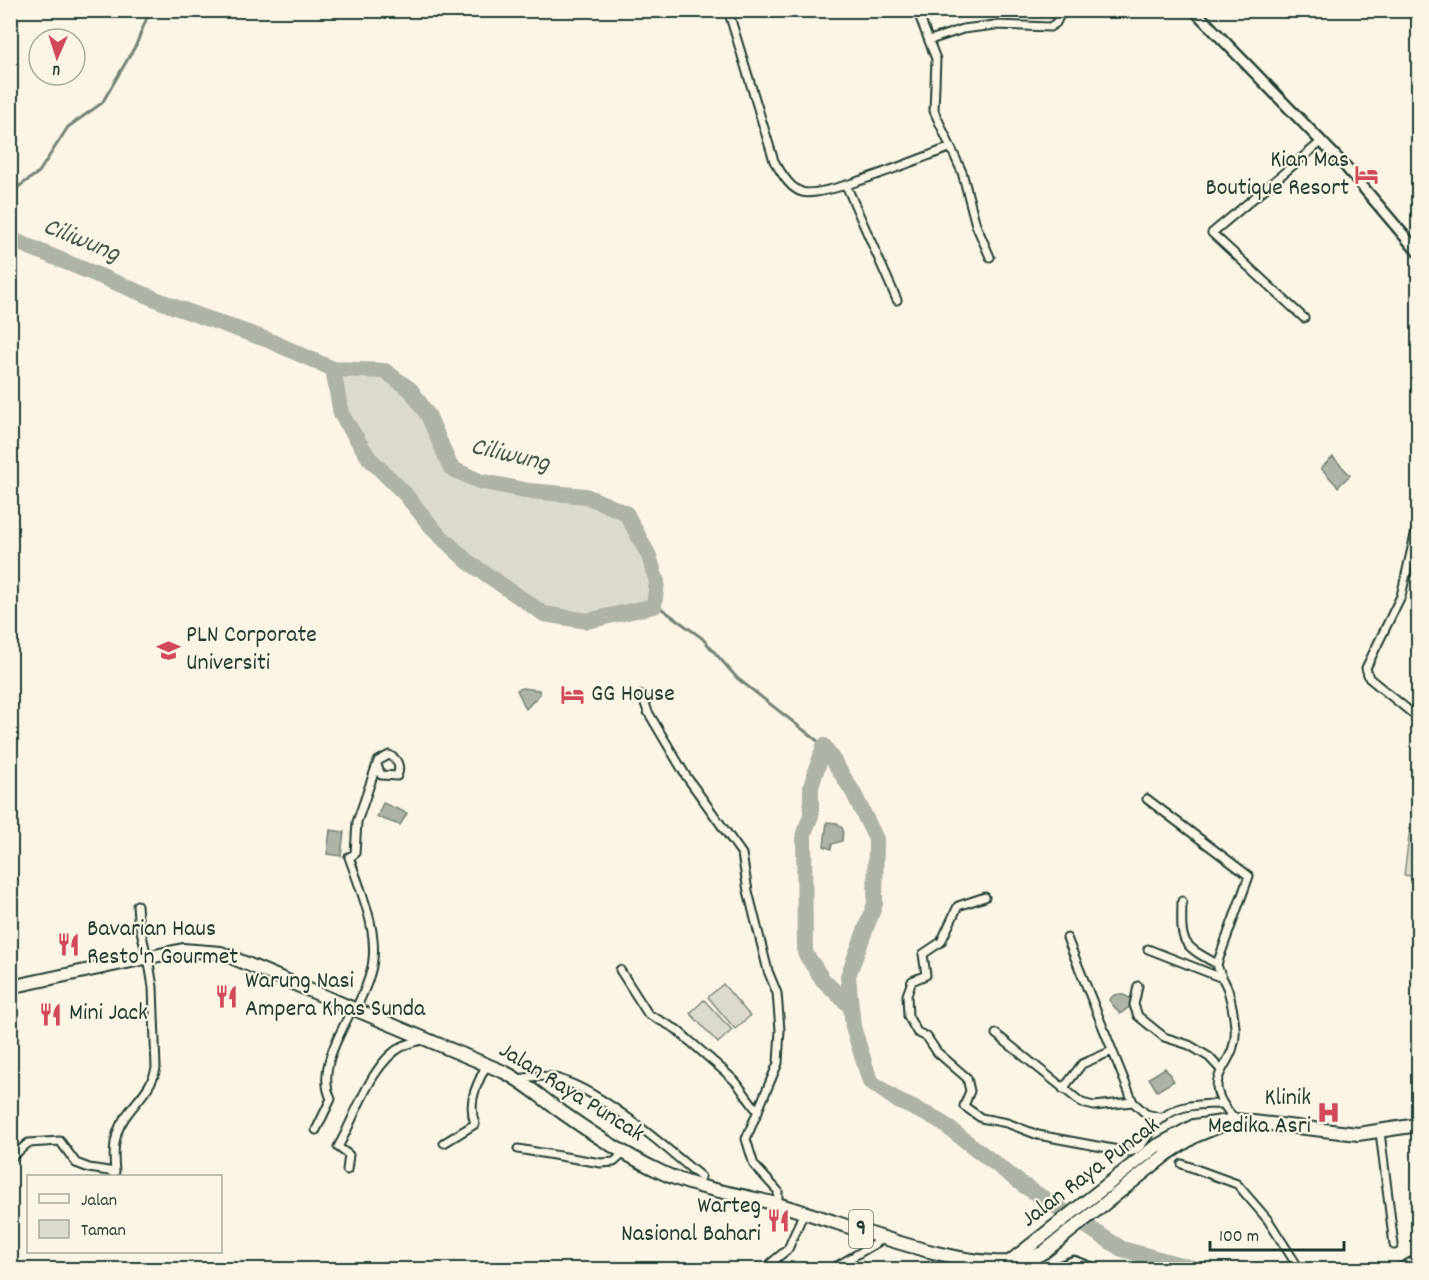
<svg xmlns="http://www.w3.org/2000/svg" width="1429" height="1280" viewBox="0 0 1429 1280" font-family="Dekko,sans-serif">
<rect width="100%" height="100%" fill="#fcf5e5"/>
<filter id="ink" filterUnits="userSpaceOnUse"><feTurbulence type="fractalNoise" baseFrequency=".0167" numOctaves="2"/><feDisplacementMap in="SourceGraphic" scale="12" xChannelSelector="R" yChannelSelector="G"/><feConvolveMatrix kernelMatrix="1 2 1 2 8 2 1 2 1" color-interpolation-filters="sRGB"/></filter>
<g filter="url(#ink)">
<!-- green -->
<path fill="#dcdacc" stroke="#7e8c80" stroke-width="1.5" d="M 333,369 C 348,370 370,367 384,371 C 419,382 438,439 451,468 L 479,481 L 529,491 L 586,496 L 626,513 L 649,556 L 657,582 L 654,606 L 587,621 L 544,614 L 467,561 L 435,531 L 405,494 L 369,458 L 341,414 Z
M 1410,828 L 1418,829 L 1418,877 L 1404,875 Z
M 723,984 L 750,1016 L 735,1029 L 708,997 Z
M 704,1000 L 732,1030 L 718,1043 L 690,1013 Z"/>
<!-- water -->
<path fill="#aeb3a7" stroke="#758479" stroke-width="1.5" d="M 1333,457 L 1350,475 L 1338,487 L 1321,468 Z
M 522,688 L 539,690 L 540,694 L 526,709 L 517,690 Z
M 383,803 L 407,813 L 400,825 L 377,817 Z
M 827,822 L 837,823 L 843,829 L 842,841 L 832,844 L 831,849 L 824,846 Z
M 330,830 L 344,832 L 341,856 L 327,854 Z
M 1121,994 L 1130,998 L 1132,1005 L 1120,1014 L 1109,1000 L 1114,995 Z
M 1165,1068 L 1174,1081 L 1157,1091 L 1149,1078 Z"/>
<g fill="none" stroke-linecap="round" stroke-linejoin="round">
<!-- stream -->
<path stroke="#758479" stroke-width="3" d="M 11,240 L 14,190 L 39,172 L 68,127 L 102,103 L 136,45 L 150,10
M 654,606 L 662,609 L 702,638 L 737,678 L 824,746"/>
<!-- river -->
<path stroke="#aeb3a7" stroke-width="16" d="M 10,239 L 175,307 L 268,340 L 333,369 L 385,371 L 411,390 L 429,417 L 451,468 L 479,481 L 529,491 L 586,496 L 626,513 L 649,556 L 657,582 L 654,606 L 587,621 L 544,614 L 467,561 L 435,531 L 405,494 L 369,458 L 341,414 L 333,369
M 824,746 L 853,792 L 876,839 L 875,904 L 848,976 L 853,1027 L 870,1081 L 898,1101 L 937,1119 L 1023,1185 L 1122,1249 L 1199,1270
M 824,746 L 811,787 L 811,816 L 804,833 L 805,953 L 823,980 L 851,1007"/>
<defs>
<path id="minor" d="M 728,10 L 774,161 C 781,172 789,188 802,192 C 823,199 923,157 949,148
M 917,10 L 936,59 L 934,111 L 962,172 L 976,225 L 990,257
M 930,40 L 963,29 L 995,25 L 1050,27 L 1056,23 L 1062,10
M 846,185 L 897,300
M 1304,318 L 1212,233 L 1321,142
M 1418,522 L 1401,596 L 1366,668 L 1369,678 L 1418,718
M 642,695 L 648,712 L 686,776 L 742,854 L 748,891 L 768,971 L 777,993 L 780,1030 L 778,1063 L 746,1139 L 754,1165 L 778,1191 L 778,1204
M 1147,799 L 1249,876 L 1217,964 C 1219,974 1225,981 1228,990 C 1231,1001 1234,1015 1235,1027 C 1239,1071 1192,1074 1236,1120
M 985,897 L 958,906 L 941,942 L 923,954 L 926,975 L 912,981 L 907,995 L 908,1016 L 917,1032 L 927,1037 L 937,1052 L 967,1078 L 970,1091 L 964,1106 L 981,1118 L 1007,1123 L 1038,1135 L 1129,1152 C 1142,1149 1145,1139 1152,1129 C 1169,1105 1195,1104 1221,1104
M 1182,901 C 1181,943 1180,944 1217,964
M 137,905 L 138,918 L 147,957
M 1067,938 L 1133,1102 L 1146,1114 L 1164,1118
M 1148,949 L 1222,978
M 620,970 L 648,1014 L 676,1029 L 723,1070 L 736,1082 L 758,1112
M 1138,986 L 1134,1005 L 1138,1016 L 1164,1037 L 1189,1045 L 1209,1057 L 1221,1070
M 356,1009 C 361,997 367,986 370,974 C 382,937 361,892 349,857 L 355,854 L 357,822 L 378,761 L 389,755 C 398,759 401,767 397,776 L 381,775 L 377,765
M 996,1034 L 1082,1103 L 1094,1106 L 1133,1102
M 519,1079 C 530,1077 540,1075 551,1077 C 598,1087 664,1146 701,1177
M 1063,1089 L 1082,1064 L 1112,1051
M 316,1130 L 331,1099 C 317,1069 340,1035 353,1007
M 1380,1132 L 1394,1245
M 444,1143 L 475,1124 C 467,1101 477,1084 487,1064
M 518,1149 L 601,1163 L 614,1162 L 624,1153
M 10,1159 L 28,1143 L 60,1141 L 76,1163 L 89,1168 L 115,1172
M 1182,1164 L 1237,1184 L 1268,1220 L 1300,1270
M 347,1170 L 349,1155 L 338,1147 C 355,1118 371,1062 403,1046 C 410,1043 418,1041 425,1039
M 113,1176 L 115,1172 C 114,1161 113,1149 116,1138 C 121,1111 151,1095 156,1068 L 153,987 L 148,957
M 771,1263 L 788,1249 L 804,1212
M 1398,1269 L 1418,1258
M 830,1270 L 885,1238"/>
<path id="tertiary" d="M 1194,10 L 1346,167 L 1418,252"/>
<path id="secondary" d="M 1054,1270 L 1074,1262 L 1095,1270"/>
<path id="trunk" d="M 10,987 L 183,950 L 221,953 L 504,1072 C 522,1081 536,1093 552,1105 C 586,1130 623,1154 661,1172 C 698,1190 741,1194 780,1205 C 846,1223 957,1271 1023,1261 C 1030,1260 1038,1255 1044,1252 L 1167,1154 L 1195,1136 L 1234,1120
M 1012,1260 L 1155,1147 L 1194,1126 L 1236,1120 L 1358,1134 L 1418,1125"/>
</defs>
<!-- minor casing -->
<use href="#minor" stroke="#1f3d34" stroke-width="11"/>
<!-- tertiary casing -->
<use href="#tertiary" stroke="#1f3d34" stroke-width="14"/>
<!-- secondary casing -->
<use href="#secondary" stroke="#1f3d34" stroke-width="15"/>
<!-- trunk casing -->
<use href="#trunk" stroke="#1f3d34" stroke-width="16"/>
<!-- minor -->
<use href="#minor" stroke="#fcf5e5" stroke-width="7"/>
<!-- tertiary -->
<use href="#tertiary" stroke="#fcf5e5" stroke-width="9"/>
<!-- secondary -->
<use href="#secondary" stroke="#fcf5e5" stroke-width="10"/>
<!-- trunk -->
<use href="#trunk" stroke="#fcf5e5" stroke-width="12"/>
</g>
</g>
<!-- icons -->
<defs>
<symbol id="hotel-bare" viewBox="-9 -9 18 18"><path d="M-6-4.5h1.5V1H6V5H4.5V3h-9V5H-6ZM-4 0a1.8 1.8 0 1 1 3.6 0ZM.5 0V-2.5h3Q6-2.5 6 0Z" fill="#d1495b" stroke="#fcf5e5" stroke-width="2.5" paint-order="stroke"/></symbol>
<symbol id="university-bare" viewBox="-9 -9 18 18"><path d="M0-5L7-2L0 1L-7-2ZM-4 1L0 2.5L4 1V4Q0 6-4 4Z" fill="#d1495b" stroke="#fcf5e5" stroke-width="2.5" paint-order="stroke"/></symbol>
<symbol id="restaurant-bare" viewBox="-9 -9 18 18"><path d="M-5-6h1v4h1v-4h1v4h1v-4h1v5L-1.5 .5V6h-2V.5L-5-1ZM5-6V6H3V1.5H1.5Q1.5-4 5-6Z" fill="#d1495b" stroke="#fcf5e5" stroke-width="2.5" paint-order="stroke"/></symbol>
<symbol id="hospital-bare" viewBox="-9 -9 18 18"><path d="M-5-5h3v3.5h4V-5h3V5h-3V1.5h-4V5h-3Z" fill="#d1495b" stroke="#fcf5e5" stroke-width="2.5" paint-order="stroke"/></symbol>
</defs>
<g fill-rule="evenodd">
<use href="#hotel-bare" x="1350" y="158" width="33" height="33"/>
<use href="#university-bare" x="152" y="634" width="33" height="33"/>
<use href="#hotel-bare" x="556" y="678" width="33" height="33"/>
<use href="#restaurant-bare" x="52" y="928" width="33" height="33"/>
<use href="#restaurant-bare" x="210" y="980" width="33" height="33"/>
<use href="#restaurant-bare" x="34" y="998" width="33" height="33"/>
<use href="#hospital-bare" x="1312" y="1096" width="33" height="33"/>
<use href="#restaurant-bare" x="762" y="1204" width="33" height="33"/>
</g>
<g text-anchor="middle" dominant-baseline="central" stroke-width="4.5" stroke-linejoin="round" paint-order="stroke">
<!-- shield labels -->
<rect fill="#fcf5e5" stroke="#617469" stroke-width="1.5" x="849" y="1210" width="24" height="38" rx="4.5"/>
<g font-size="22" font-weight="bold" fill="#1f3d34">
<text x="861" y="1229">9</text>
</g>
<!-- poi labels -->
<g font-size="24" fill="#1f3d34" stroke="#fcf5e5" text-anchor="start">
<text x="1349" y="161" text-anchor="end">Kian Mas<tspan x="1349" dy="28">Boutique Resort</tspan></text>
<text x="186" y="636">PLN Corporate<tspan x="186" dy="28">Universiti</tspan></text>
<text x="591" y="695">GG House</text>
<text x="87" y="930">Bavarian Haus<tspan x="87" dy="28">Resto'n Gourmet</tspan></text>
<text x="245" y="982">Warung Nasi<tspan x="245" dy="28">Ampera Khas Sunda</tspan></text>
<text x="69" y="1014">Mini Jack</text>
<text x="1311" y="1099" text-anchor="end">Klinik<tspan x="1311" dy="28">Medika Asri</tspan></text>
<text x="761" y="1207" text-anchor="end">Warteg<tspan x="761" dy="28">Nasional Bahari</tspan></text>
</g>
<!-- street labels -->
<g font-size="24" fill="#1f3d34" stroke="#fcf5e5">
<text transform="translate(571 1093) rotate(32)">Jalan Raya Puncak</text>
<text transform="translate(1091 1173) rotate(-37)">Jalan Raya Puncak</text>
</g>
<!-- water labels -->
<g font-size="26" font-style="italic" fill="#435a51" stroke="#fcf5e5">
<text transform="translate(81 241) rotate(22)">Ciliwung</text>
<text transform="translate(510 456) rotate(13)">Ciliwung</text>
</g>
</g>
<!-- margin -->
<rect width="1429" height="1280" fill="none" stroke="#fcf5e5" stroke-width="36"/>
<rect x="18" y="18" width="1393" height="1244" fill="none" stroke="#1f3d34" stroke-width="2" filter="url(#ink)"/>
<!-- legend -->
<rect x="27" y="1175" width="195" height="78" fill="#fcf5e5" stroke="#a4ab9e" stroke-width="1.5"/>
<rect x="39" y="1194" width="30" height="9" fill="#fcf5e5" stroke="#a4ab9e" stroke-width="1.5"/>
<text x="81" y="1205" font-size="18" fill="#1f3d34">Jalan</text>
<rect x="39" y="1220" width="30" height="18" fill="#dcdacc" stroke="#a4ab9e" stroke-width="1.5"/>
<text x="81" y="1235" font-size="18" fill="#1f3d34">Taman</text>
<!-- north arrow -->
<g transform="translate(57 57) rotate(183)"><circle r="28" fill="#fcf5e5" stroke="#a4ab9e" stroke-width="1.5"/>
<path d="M0-4.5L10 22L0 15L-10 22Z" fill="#d1495b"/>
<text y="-9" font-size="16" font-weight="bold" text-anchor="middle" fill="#1f3d34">U</text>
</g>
<!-- scale -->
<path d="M1210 1241v9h134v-9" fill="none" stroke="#1f3d34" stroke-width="3"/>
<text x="1219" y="1241" font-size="18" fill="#1f3d34" stroke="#fcf5e5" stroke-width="4.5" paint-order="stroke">100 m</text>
</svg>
